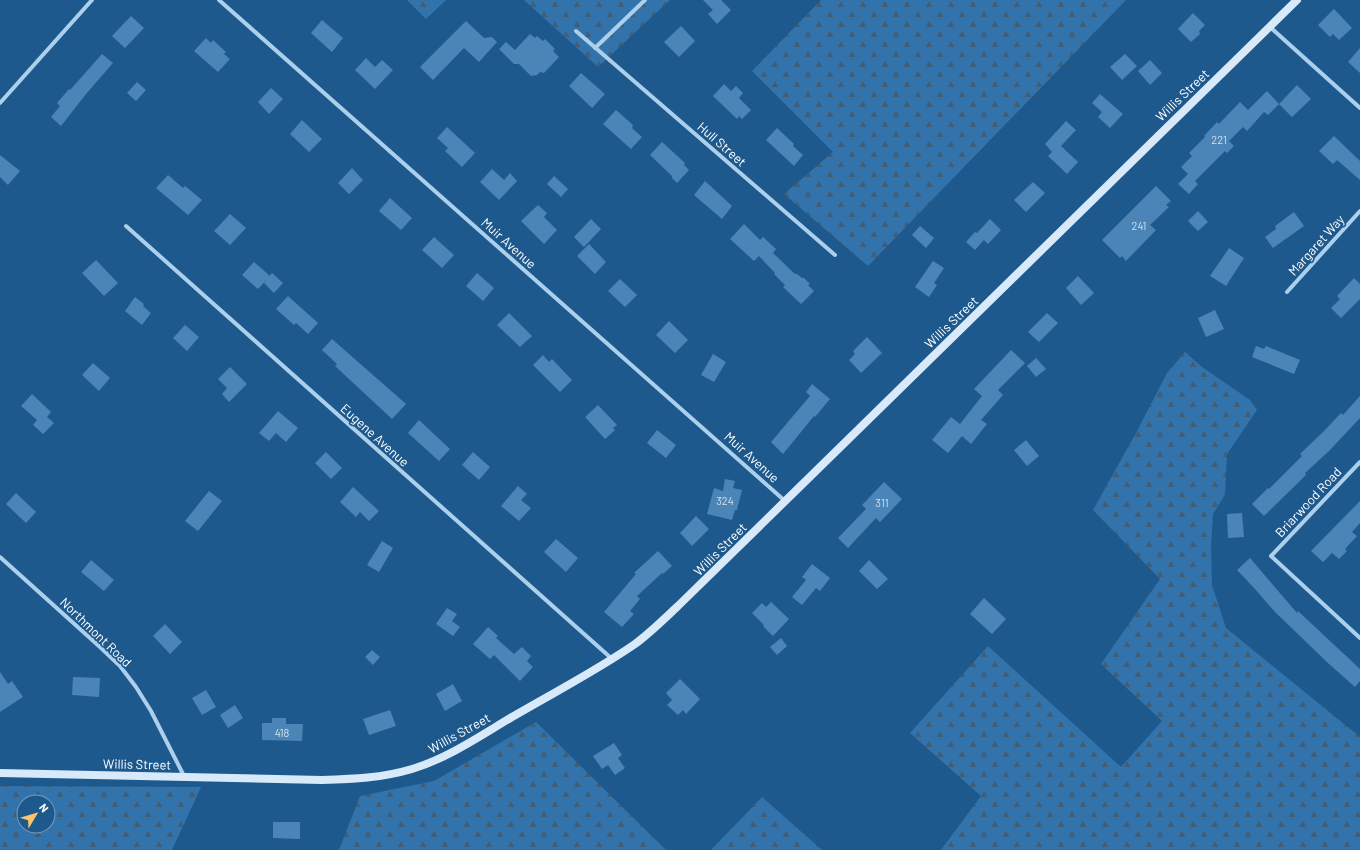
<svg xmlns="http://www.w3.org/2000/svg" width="1360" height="850" viewBox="0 0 1360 850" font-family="Barlow,sans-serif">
<defs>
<pattern id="forest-firs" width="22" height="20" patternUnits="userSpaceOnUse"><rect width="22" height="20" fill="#3273ab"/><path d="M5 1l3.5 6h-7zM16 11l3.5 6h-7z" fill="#405e77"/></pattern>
</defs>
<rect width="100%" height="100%" fill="#1e598d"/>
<!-- forest -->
<path fill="url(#forest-firs)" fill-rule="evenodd" d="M 407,0 L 446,0 L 426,19 Z
M 524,0 L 670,0 L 598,67 Z
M 821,0 L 1126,0 L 868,266 L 784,194 L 833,152 L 752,71 Z
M 1185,352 L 1202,367 L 1250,400 L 1257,410 L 1227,454 L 1225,495 L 1213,514 L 1211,545 L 1212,585 L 1226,628 L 1360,737 L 1360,850 L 941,850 L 981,796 L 910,733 L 988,646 L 1121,767 L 1162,721 L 1101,664 L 1160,579 L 1093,510 L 1136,433 L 1167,373 Z
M 536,722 L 666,850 L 339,850 L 360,796 L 434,781 Z
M 0,786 L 201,787 L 172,850 L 0,850 ZM 24,802 L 48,802 L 48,826 L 24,826 Z
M 762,797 L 822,850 L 711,850 Z"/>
<!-- building -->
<path fill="#4b85b7" d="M 703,0 L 721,0 L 731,10 L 717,24 L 708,14 L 713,10 Z
M 1334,9 L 1352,28 L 1339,40 L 1333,34 L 1330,37 L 1318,25 Z
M 1193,13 L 1205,25 L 1199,31 L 1200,34 L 1191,42 L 1178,29 Z
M 131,16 L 144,28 L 125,48 L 112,36 Z
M 322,20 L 343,38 L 332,52 L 311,33 Z
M 466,21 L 484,38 L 492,37 L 497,42 L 479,62 L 464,48 L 433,80 L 420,67 Z
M 681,26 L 695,41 L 679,57 L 664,42 Z
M 530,34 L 535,38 L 537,36 L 543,41 L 545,39 L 555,49 L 553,51 L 559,57 L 544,73 L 540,72 L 537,75 L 531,76 L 519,64 L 514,64 L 499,49 L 506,42 L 515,50 Z
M 206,38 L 211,43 L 213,40 L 226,52 L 224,54 L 230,59 L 218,72 L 194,51 Z
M 1360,48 L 1360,73 L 1348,62 Z
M 102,54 L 113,63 L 86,94 L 61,126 L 51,117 L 60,106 L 57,103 L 69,89 L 70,90 Z
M 1125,54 L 1137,66 L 1122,80 L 1110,67 Z
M 366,58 L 375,67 L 382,60 L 393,70 L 375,89 L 355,70 Z
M 1150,60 L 1162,73 L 1150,85 L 1138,71 Z
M 581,73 L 605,94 L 592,108 L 569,86 Z
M 137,82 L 146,90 L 136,101 L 127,93 Z
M 724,84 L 731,91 L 736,86 L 743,93 L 739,98 L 751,110 L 742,119 L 739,116 L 737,119 L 713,96 Z
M 1297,85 L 1311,99 L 1292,117 L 1279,104 Z
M 271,88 L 283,99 L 269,114 L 258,102 Z
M 1267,91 L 1279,104 L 1268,115 L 1264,112 L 1247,131 L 1243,127 L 1229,141 L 1234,146 L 1227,153 L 1225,151 L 1195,181 L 1198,184 L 1189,194 L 1178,184 L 1188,174 L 1181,167 L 1192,156 L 1189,153 L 1205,137 L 1204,136 L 1217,122 L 1219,124 L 1240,102 L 1248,110 Z
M 1100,94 L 1123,114 L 1110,128 L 1098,117 L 1102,112 L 1092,103 Z
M 616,110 L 633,125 L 632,128 L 642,137 L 631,149 L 603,124 Z
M 302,120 L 322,139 L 309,152 L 290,134 Z
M 1066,121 L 1076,130 L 1061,146 L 1078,162 L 1067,174 L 1048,156 L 1052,152 L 1045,144 Z
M 447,127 L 475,153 L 462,167 L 445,151 L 448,148 L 437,138 Z
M 777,128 L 794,144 L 793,146 L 803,155 L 794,166 L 766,140 Z
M 1334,136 L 1360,161 L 1360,180 L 1337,160 L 1333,164 L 1319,151 Z
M 662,142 L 685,163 L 684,165 L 689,170 L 677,183 L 672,178 L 672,176 L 650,155 Z
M 0,155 L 20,171 L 8,185 L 0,177 Z
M 352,168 L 363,180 L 349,194 L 338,183 Z
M 492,169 L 504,180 L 510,173 L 517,181 L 499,200 L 480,182 Z
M 168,175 L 183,188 L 185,186 L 202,200 L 188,215 L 156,188 Z
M 554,176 L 568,189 L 561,197 L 547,184 Z
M 705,181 L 732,206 L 722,219 L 694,195 Z
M 1033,182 L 1045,193 L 1026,212 L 1014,200 Z
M 1156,186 L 1171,201 L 1166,205 L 1169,207 L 1150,225 L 1156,230 L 1126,261 L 1122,256 L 1120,258 L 1102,240 Z
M 390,198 L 412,218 L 401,230 L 379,211 Z
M 538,205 L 547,213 L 544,217 L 557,230 L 544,244 L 521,221 Z
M 1198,211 L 1208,222 L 1198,231 L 1188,221 Z
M 1294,212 L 1304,226 L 1273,248 L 1265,237 L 1276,229 L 1275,226 Z
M 230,214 L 246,228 L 230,245 L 214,231 Z
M 591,219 L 601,229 L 584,247 L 574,237 Z
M 990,219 L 1001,230 L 988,244 L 984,240 L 975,250 L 966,242 L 975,232 L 977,233 Z
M 744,224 L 760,240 L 763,237 L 776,249 L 773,253 L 795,274 L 797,274 L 802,278 L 804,278 L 810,284 L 808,285 L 814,291 L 801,304 L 783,287 L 785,285 L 774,274 L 775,273 L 759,256 L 754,261 L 730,239 Z
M 920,226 L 934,238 L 926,248 L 912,235 Z
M 434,237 L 454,255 L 442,268 L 422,250 Z
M 589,244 L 606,262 L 595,274 L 577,256 Z
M 1229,248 L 1244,258 L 1226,286 L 1210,276 Z
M 96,260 L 118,283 L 104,296 L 82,273 Z
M 933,261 L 944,268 L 934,283 L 937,285 L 929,297 L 915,287 Z
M 254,262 L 270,276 L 258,289 L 242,275 Z
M 272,273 L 283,283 L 274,293 L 264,283 Z
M 477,273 L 494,288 L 483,301 L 466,286 Z
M 1078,276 L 1094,293 L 1081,305 L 1066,288 Z
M 1354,278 L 1360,284 L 1360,299 L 1341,318 L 1331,308 L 1340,299 L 1337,296 Z
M 620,279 L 637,295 L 625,307 L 608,291 Z
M 288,296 L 318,323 L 308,334 L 296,323 L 294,325 L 276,309 Z
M 135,297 L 144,304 L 143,306 L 151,313 L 142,325 L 125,311 Z
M 1215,310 L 1224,329 L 1206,337 L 1198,318 Z
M 509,313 L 532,336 L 520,347 L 497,325 Z
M 1047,313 L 1058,323 L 1039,342 L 1028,332 Z
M 669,321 L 688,340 L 675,353 L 656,335 Z
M 185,325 L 199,337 L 187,351 L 173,338 Z
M 867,337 L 882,353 L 861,373 L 849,360 L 855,354 L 853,351 Z
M 332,339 L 406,404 L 392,419 L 335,366 L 337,364 L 322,350 Z
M 1256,346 L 1264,349 L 1266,346 L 1300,360 L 1294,374 L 1252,357 Z
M 1011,350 L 1025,363 L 998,390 L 1003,395 L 981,420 L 987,424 L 971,444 L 962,436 L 948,453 L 932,440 L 951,417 L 960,424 L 982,396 L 974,389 Z
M 713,354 L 726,362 L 714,382 L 701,375 Z
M 543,355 L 549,362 L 552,359 L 572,380 L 560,392 L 533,365 Z
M 1036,358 L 1046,369 L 1036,377 L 1027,366 Z
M 93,363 L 110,378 L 99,391 L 82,375 Z
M 230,367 L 247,384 L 229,402 L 222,394 L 227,388 L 218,379 Z
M 812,384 L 830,399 L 815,417 L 814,416 L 783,454 L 771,442 L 810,396 L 806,392 Z
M 32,394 L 51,412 L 47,417 L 54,423 L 43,434 L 33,425 L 37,420 L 21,406 Z
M 1360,396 L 1360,418 L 1329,451 L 1305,473 L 1306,475 L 1264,516 L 1252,504 L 1268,488 L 1269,489 L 1302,456 L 1300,454 L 1324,431 L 1341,413 L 1343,415 Z
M 598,405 L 617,425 L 613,428 L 615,430 L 605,439 L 585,417 Z
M 278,411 L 298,428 L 286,442 L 276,433 L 269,441 L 259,433 Z
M 419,420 L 450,449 L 439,461 L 408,433 Z
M 657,430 L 676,445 L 666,458 L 647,443 Z
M 1026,440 L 1039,456 L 1027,466 L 1014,450 Z
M 326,452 L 342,468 L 331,479 L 315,463 Z
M 473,452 L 490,467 L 479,480 L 462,465 Z
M 725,479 L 735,481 L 733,488 L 742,490 L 737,510 L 735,510 L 732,520 L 707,514 L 714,488 L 723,491 Z
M 884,482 L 902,499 L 880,522 L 876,518 L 848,548 L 838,538 L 866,509 L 862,505 Z
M 518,486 L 527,494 L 521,500 L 531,508 L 519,521 L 501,506 Z
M 353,487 L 379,511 L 369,521 L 360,512 L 356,517 L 340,502 Z
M 209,491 L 222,501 L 198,531 L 185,521 Z
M 16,493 L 36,512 L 26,523 L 6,504 Z
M 1360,501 L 1360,523 L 1352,532 L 1357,536 L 1345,549 L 1347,551 L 1339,559 L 1332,553 L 1323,562 L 1311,551 Z
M 1242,513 L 1244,537 L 1228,538 L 1227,514 Z
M 696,516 L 709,529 L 692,546 L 680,533 Z
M 556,539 L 578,558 L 566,572 L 544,552 Z
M 382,541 L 393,548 L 379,572 L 367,565 Z
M 658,551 L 672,566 L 663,574 L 662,573 L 637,596 L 640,599 L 630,611 L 634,614 L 622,627 L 604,612 L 636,574 L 634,573 Z
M 1250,558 L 1297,613 L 1298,611 L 1360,669 L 1360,681 L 1355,687 L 1329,664 L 1276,613 L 1255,589 L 1237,570 Z
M 91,560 L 114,580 L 104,591 L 81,572 Z
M 869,560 L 888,579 L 877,589 L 859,571 Z
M 812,564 L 830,578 L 820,591 L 816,588 L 802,605 L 792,597 L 806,580 L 802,577 Z
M 984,598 L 1006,619 L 992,634 L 970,614 Z
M 771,602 L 789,619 L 773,636 L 763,626 L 764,625 L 752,613 L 762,603 L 766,607 Z
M 447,608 L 457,614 L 452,621 L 460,627 L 453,636 L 436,624 Z
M 165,624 L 182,642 L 170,654 L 153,636 Z
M 488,627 L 498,636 L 496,638 L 514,654 L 522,647 L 531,656 L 527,661 L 533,667 L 520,681 L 494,655 L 490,659 L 473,644 Z
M 781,638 L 787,646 L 777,655 L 770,647 Z
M 372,650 L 380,657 L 373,665 L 365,657 Z
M 0,672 L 8,684 L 12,681 L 23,697 L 0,712 Z
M 73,677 L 100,678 L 99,697 L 72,695 Z
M 680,679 L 700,699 L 686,714 L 683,710 L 678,715 L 667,705 L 672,700 L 666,693 Z
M 453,684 L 462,701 L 445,711 L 436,694 Z
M 206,690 L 216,707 L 202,715 L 192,698 Z
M 235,705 L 243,718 L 228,728 L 220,715 Z
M 390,710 L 396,726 L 369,735 L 363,719 Z
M 272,718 L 286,718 L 286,724 L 303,724 L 302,741 L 262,740 L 262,723 L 272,723 Z
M 614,743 L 622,755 L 618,758 L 625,768 L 615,775 L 608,765 L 602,769 L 593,756 Z
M 273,822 L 300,822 L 300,839 L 273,838 Z"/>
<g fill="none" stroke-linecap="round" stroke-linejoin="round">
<!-- street -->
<path stroke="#accfec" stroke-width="4" d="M 219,0 L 785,501
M 1270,27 L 1360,108
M 576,31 L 835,255
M 595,48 L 645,0
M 0,103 L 92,0
M 126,226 L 611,658
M 1287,292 L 1360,211
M 1360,462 L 1271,556 L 1360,638
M 0,557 L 100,647 L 120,666 L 136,687 L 151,711 L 184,776"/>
<!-- secondary -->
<path stroke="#d8e9f9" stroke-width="8" d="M 0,773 L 322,780 C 353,779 382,778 412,769 C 448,758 480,736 512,717 C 553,693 596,671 635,644 C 650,633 664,619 678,606 L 1297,0"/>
</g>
<g text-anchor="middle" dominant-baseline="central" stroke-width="3.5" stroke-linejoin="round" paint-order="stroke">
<!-- number labels -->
<g font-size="11" fill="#d2e0ed">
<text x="1219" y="139">221</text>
<text x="1139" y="225">241</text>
<text x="725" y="500">324</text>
<text x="882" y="502">311</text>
<text x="282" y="732">418</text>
</g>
<!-- street labels -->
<g font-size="13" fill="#fff" stroke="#1e598d">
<text transform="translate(1182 95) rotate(-44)">Willis Street</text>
<text transform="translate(722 144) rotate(41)">Hull Street</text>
<text transform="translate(509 243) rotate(42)">Muir Avenue</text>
<text transform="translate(1316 245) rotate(-48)">Margaret Way</text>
<text transform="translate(951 322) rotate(-44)">Willis Street</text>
<text transform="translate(375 435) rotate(42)">Eugene Avenue</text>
<text transform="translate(752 457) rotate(42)">Muir Avenue</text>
<text transform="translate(1308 502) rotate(-47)">Briarwood Road</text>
<text transform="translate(720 549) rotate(-45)">Willis Street</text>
<text transform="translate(96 632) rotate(44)">Northmont Road</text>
<text transform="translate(459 733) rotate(-29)">Willis Street</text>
<text transform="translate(137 764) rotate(1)">Willis Street</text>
</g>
</g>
<!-- north arrow -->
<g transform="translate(36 814) rotate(52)"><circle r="19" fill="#1e598d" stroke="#789bbb"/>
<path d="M0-3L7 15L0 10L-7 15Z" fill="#fbc46b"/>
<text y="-6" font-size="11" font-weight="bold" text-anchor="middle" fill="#ffffff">N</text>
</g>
</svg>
